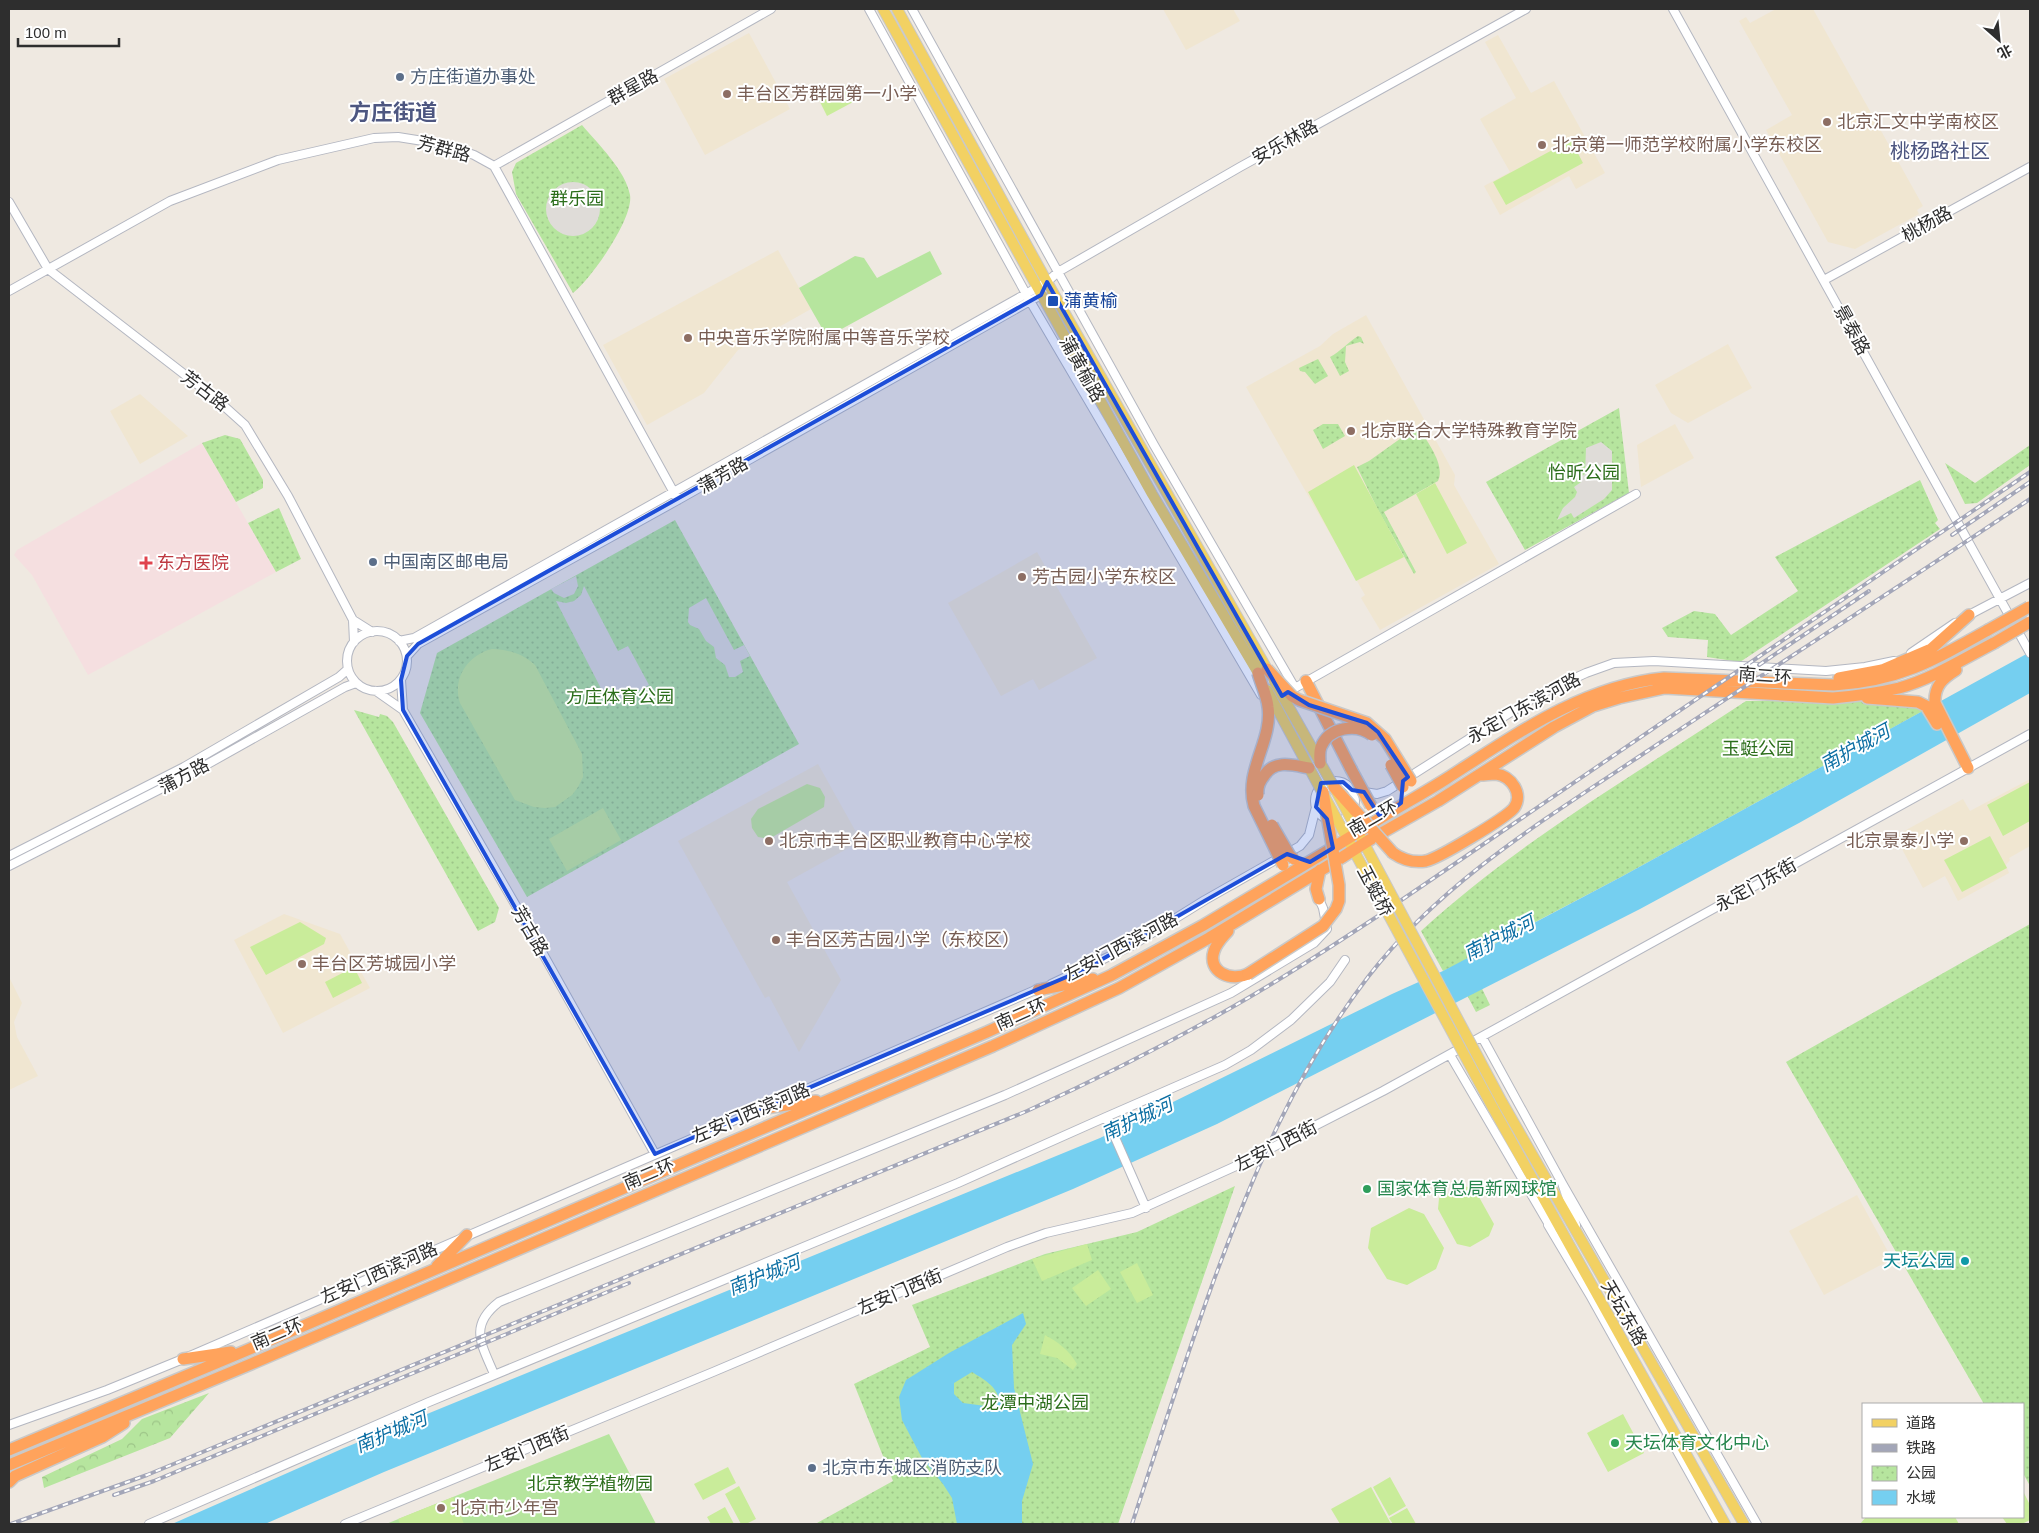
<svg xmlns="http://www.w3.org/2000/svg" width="2039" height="1533" viewBox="0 0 2039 1533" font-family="Helvetica,'Noto Sans SC',sans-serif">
<defs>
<pattern id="forest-crowns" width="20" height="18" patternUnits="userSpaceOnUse" patternTransform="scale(1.25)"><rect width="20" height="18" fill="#b6e59e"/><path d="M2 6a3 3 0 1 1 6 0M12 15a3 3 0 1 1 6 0" fill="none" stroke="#9dc588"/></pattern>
<pattern id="park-dots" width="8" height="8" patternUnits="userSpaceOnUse" patternTransform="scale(1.25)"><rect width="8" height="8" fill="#b6e59e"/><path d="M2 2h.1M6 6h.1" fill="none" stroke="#9dc588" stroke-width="1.8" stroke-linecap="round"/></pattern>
</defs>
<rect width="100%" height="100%" fill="#efe9e1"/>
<!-- education -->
<path fill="#f0e6d1" d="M 1163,9 L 1233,9 L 1240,21 L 1186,50 Z
M 1776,9 L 1813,9 L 1923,206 L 1917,210 L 1919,214 L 1855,249 L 1828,242 L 1766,130 L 1792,115 L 1739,21 L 1746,17 L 1750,23 Z
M 749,33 L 790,109 L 705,155 L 664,79 Z
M 1498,35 L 1531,93 L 1554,81 L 1605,173 L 1576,189 L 1569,176 L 1500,215 L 1484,186 L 1510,172 L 1480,119 L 1516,98 L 1485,42 Z
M 778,250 L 811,309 L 738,350 L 704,393 L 647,425 L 603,345 Z
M 1366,315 L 1455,475 L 1454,485 L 1499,564 L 1380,630 L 1361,598 L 1365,595 L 1246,387 L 1320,346 L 1333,334 Z
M 1728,344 L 1752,388 L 1688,423 L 1671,413 L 1655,385 Z
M 140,394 L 188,436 L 140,464 L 110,411 Z
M 1675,424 L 1694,458 L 1641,487 L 1637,445 Z
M 1037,552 L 1097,658 L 1039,690 L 1033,679 L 1001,696 L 948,603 Z
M 818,764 L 861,841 L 787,882 L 841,980 L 799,1052 L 769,996 L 765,998 L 678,841 Z
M 2030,779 L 2030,846 L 2009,858 L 2010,860 L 2006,865 L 2009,873 L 1958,901 L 1945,876 L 1923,888 L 1895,836 L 1963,799 L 1970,811 Z
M 284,914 L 340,934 L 370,988 L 283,1033 L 234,940 Z
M 9,977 L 22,1003 L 14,1022 L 17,1037 L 38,1076 L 9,1090 Z
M 1857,1195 L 1892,1259 L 1824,1295 L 1789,1231 Z"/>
<!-- medical -->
<path fill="#f5dfe0" d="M 202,443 L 276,572 L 88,675 L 32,575 L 14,555 L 17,550 Z"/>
<!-- grass -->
<path fill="#b6e59e" d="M 930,251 L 942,274 L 827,337 L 799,288 L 855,256 L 864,258 L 877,278 Z
M 609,1434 L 656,1524 L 386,1524 Z"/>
<!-- forest -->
<path fill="url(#forest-crowns)" d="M 209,1393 L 170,1438 L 44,1488 L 42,1477 L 122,1439 L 142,1419 Z"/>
<!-- park -->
<path fill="url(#park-dots)" d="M 582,125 C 598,144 626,171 630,195 C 634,218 591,279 573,293 L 516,194 L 512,172 L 516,163 Z
M 1358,336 L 1361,337 L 1364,344 L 1360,342 L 1346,346 L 1345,362 L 1349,371 L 1340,376 L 1330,357 C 1341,351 1347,343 1358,336 Z
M 1318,359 L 1328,376 L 1315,384 L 1305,372 L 1300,371 L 1299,368 Z
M 1619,408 L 1629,493 L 1525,550 L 1486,482 Z
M 1323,424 L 1338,424 L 1345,436 L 1323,449 L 1313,430 Z
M 1418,426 C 1426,441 1446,464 1438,481 L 1384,512 L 1416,572 L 1414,574 L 1378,510 L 1357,467 L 1369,461 Z
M 225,435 L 240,439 L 263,480 L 263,488 L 236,502 L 202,443 Z
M 2030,445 L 2030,465 L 1977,503 L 1965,504 L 1945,463 L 1975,483 Z
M 1920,480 L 1938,520 L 1935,523 L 1940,529 L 1740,662 L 1707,657 L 1708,640 L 1668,637 L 1662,628 L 1694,611 L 1715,614 L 1731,635 L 1798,591 L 1775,557 Z
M 279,508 L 301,559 L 276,572 L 248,523 Z
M 675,520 L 799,744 L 527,897 L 420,713 L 437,653 Z
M 1746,701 L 1899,701 L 1923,711 L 1621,877 L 1467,958 L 1490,1005 L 1476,1012 L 1452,967 L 1443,971 L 1421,931 C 1519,841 1636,774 1746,701 Z
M 354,710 L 379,717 L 380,714 L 387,716 L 393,722 L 499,908 L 495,922 L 478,931 Z
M 2030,924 L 2030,1486 L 2023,1473 L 2023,1404 L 1984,1404 L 1786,1062 Z
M 1235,1186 L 1118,1524 L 818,1524 L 817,1523 L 893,1481 L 854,1384 L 930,1347 L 912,1305 L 1045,1254 L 1137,1232 Z"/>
<!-- pitch -->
<path fill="#c9ec9a" d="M 846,85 L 855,101 L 827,116 L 819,100 Z
M 1571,140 L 1583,163 L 1506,205 L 1493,182 Z
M 1354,465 L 1404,557 L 1356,581 L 1308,492 Z
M 1435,483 L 1467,543 L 1447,554 L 1416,494 Z
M 492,649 C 509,650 522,653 535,665 L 582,754 L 583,777 L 578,787 L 572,795 L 555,807 L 545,808 L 534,807 L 515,800 L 460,703 C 452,678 468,655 492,649 Z
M 2030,782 L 2030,821 L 2003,836 L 1987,805 Z
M 807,784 L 820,788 L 825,797 L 824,807 L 769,839 L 758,837 L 752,828 L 751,819 L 758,809 Z
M 603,808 L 621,840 L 567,871 L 549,839 Z
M 1990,836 L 2007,868 L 1962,892 L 1944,860 Z
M 300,922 L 326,938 L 324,944 L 266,975 L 250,947 Z
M 354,967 L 362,983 L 333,998 L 325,982 Z
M 1462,1186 L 1474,1188 L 1494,1224 L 1489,1236 L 1470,1247 L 1457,1244 L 1438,1209 L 1439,1198 Z
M 1409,1208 L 1424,1214 L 1444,1248 L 1436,1269 L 1407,1285 L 1387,1279 L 1368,1248 L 1371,1228 Z
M 1087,1244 L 1092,1260 L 1042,1281 L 1032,1259 Z
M 1137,1263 L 1153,1295 L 1137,1303 L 1120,1272 Z
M 1098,1270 L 1111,1289 L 1086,1306 L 1072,1288 Z
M 1045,1335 C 1058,1342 1069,1350 1077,1364 L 1073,1370 L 1057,1358 L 1040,1354 Z
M 1623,1414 L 1644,1453 L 1608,1472 L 1587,1433 Z
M 728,1467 L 736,1483 L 703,1500 L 694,1484 Z
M 1390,1477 L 1406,1506 L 1389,1516 L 1373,1487 Z
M 739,1486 L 756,1519 L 746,1524 L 741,1524 L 725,1494 Z
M 1371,1487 L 1391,1524 L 1340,1524 L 1331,1509 Z
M 2023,1491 L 2030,1505 L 2030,1520 L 2022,1524 L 2007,1524 L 2002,1517 L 2023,1517 Z
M 453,1497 L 464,1524 L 400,1524 L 398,1519 Z
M 725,1507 L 734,1524 L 711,1524 L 707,1517 Z
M 1407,1508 L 1416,1524 L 1393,1524 L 1389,1518 Z
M 1866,1517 L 1955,1517 L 1959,1524 L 1860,1524 Z"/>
<!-- plaza -->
<path fill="#dfdcd8" d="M546 209a27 27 0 1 1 54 0a27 27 0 1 1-54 0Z
M 1601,442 L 1612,451 L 1612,490 L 1604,499 L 1574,518 L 1571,513 L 1557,520 L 1563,508 L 1575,497 L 1577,492 L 1574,487 L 1581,482 L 1582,476 L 1585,474 L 1586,448 Z
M 576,576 L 578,586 L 574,594 L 564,598 L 554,593 L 551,589 Z
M 584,586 L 618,651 L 628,646 L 649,685 L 610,706 L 556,601 L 566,603 L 574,601 L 581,595 Z
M 706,598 L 734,650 L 744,645 L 750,656 L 740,661 L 743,672 L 735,677 L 729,677 L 725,665 L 716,658 L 714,647 L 706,641 L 699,629 L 690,625 L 688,622 L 689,608 Z"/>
<!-- water -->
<path fill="#75cff0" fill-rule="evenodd" d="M 2030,652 L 2030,693 L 1799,823 L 1640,909 L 1217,1124 L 1073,1189 L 384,1472 L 265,1524 L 172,1524 L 344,1448 L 1100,1138 L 1392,994 L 1443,971 L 1621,877 Z
M 1023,1313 L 1026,1324 L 1012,1345 L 1014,1388 L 1033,1464 L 1022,1501 L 1022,1524 L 957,1524 L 952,1498 L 943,1484 L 922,1458 L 902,1420 L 899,1397 L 906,1380 L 949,1353 ZM 972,1372 C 983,1379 997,1386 999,1400 L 993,1407 L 963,1403 L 954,1394 L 954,1383 Z"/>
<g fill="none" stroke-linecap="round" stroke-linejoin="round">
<defs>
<path id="minor" d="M 869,9 L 1030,301 L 1261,695
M 912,9 L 1154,445 L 1295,688 L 1286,693
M 1673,9 L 2030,653
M 494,166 L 771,9
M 9,202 L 48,269 L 215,398 L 245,425 L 288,496 L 353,620 L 354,642
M 1824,280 L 2030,167
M 9,291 L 170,201 L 278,160 L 374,138 L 398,137 L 442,144 L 474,155 L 494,166 L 678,500
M 1965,617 L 2030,583
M 353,620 L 372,632
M347 661a30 30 0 1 1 60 0a30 30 0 1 1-60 0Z
M 399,641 L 414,638 L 1047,282 L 1058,272 L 1240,167 L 1526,9
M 1911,653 L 1955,623
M 407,656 L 418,644 L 678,500 L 1030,301 L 1041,295 L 1043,290
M 401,680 L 403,710
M 1295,688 L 1636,494
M 376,691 L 403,710 L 523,918 L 655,1154
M 1290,719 L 1322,780 L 1320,788
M1315 801a20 20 0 1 1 40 0a20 20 0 1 1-40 0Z
M 1352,790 L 1377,794 L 1387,791 L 1538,695 L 1586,673 L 1614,663 L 1654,661 L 1826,671 L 1865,667 L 1894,661
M 1338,821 L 1346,825 L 1464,1045
M 9,856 L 184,767 L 339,677 L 348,669
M 9,866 L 190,774 L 345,687 L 356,683
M 1051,984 L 1131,946 L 1205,900 L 1300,846 L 1309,835 L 1316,807
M 1482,1037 L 1562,1183 L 1576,1225
M 1450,1055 L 1551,1228
M 1106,1117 L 1225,1065 L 1251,1050 L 1291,1020 L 1330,982 L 1345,960
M 1562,1183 L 1757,1524
M 1548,1225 L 1591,1297 L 1718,1524
M 494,1374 C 482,1345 468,1326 499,1302 L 1005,1095 L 1231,993 L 1314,943 L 1327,929 L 1323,908 L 1319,899
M 9,1425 L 107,1390 L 183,1359 L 1040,988
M 149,1524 L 429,1402 L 958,1183 L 1106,1117 L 1146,1208
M 345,1524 L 713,1372 L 1007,1247 L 1046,1233 L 1132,1213 L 1236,1166 L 1383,1091 L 2030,734"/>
<path id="major" d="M 883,9 L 1152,494 L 1258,673
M 897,9 L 1047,282 L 1267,669
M 1502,1102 L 1744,1524
M 1493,1108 L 1725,1524"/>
<path id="highway" d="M 1956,670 C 1943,678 1934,686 1935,703 L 1968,768
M 1839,678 L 1882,670 L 1931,649 L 1969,615
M 1306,681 L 1351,769
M 1867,698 L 1918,702 L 1926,706 L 1937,724
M 1365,828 C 1391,811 1419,796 1446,779 C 1513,736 1582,686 1664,678 L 1834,685 C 1898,681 1933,661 1988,630
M 1371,839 L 1438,801 L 1554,727 L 1593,706 L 1619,698 L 1665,688 L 1833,698 C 1855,696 1878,693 1899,688 C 1932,679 1963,659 1994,643
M 1393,853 C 1403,860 1414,863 1426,861 C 1439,858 1506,818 1514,808 C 1524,794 1511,776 1496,774 C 1491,774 1485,775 1480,775
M 1319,899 L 1316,889 L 1320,870
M 1228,931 C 1223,937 1217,942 1214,951 C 1207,972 1231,982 1248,974
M 1038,990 L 1093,979
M 765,1108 L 816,1101
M 437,1266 L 467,1235
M 183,1359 L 231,1352
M 9,1450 L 245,1351 L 987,1032 L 1112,975 L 1202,926 L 1334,847
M 9,1465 L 251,1364 L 993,1046 L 1119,988 L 1209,938 L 1341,858
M 9,1482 L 15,1476 L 102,1437 L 124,1423"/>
</defs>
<!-- minor casing -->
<use href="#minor" stroke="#b4b7c1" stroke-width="10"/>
<!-- major casing -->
<use href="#major" stroke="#c9c9c9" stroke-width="12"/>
<!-- highway casing -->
<use href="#highway" stroke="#c9c9c9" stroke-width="14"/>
<!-- minor -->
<use href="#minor" stroke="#fff" stroke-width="8"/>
<!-- major -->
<use href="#major" stroke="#f2d163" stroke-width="10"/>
<!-- highway -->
<use href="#highway" stroke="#ffa35c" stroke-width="11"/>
<defs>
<path id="rail" d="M 1952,535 L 2030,482
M 1759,665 L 1869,591
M 114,1495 L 154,1481 L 629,1283
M 11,1524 L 147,1475 L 1027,1111 C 1093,1081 1157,1049 1220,1014 C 1274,984 1326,950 1378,916 L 2030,472
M 1132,1524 C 1158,1445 1183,1366 1211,1288 C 1252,1176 1295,1072 1368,977 C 1441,882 1545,819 1643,754 C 1772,668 1902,585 2030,499"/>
</defs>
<!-- rail casing -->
<use href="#rail" stroke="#a3a6b8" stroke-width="4"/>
<!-- rail -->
<use href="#rail" stroke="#fff" stroke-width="2" stroke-dasharray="5.5" stroke-linecap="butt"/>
<defs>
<path id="major-bridge" d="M 1274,681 L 1334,787 L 1502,1102
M 1267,690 L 1493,1108"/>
<path id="highway-bridge" d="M 1988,630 L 2029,607
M 1994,643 L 2030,622
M 1267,669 L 1292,696 L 1299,700 L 1367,723 L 1385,739 L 1411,781
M 1258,673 C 1261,684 1267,696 1268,707 C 1273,740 1244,771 1254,806 L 1283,865
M 1320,763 C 1320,758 1319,752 1321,747 C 1329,727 1356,723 1372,735
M 1391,765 L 1403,787
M 1351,769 L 1371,806
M 1334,787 L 1393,853
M 1258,795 C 1257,787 1259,782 1264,776 C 1274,759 1293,765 1309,768
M 1272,825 L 1290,856 L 1294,859
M 1334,847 L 1365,828
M 1341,858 L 1371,839
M 1248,974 L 1323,926 L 1336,909 L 1339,901 L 1339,885 L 1323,792"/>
</defs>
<!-- major-bridge casing -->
<use href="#major-bridge" stroke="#c9c9c9" stroke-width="12" stroke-linecap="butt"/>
<!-- highway-bridge casing -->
<use href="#highway-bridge" stroke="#c9c9c9" stroke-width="14" stroke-linecap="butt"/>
<!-- major-bridge -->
<use href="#major-bridge" stroke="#f2d163" stroke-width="10"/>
<!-- highway-bridge -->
<use href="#highway-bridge" stroke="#ffa35c" stroke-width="11"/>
</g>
<!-- marked area -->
<path fill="#1d4ed8" fill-opacity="0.2" stroke="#1d4ed8" stroke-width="4" stroke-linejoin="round" d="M 1047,282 L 1282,696 L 1288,692 L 1309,705 L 1367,723 L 1378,732 L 1408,777 L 1403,781 L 1401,803 L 1385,815 L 1379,815 L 1364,792 L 1352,790 L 1343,782 L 1321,783 L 1316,807 L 1327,819 L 1333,848 L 1310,862 L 1287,854 L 1085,969 L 655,1154 L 403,710 L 401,680 L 407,656 L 418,644 L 1041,295 Z"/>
<!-- markers -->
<g fill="#5c6f8a" stroke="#fff" stroke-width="2">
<circle cx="400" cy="77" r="5"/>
<circle cx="373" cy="562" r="5"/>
<circle cx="812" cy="1468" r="5"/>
</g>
<g fill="#8d6e63" stroke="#fff" stroke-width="2">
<circle cx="727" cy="94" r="5"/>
<circle cx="1827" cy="122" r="5"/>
<circle cx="1542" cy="145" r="5"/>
<circle cx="688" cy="338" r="5"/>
<circle cx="1351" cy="431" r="5"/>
<circle cx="1022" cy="577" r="5"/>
<circle cx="769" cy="841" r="5"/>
<circle cx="1964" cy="841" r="5"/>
<circle cx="776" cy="940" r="5"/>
<circle cx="302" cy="964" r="5"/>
<circle cx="441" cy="1508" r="5"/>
</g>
<rect fill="#1a4fb4" stroke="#fff" stroke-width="2" x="1047" y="295" width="12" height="12" rx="2.5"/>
<path fill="#e0444e" stroke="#fff" stroke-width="2" d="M143.5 555.5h5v5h5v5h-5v5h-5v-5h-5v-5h5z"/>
<g fill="#2e9e5b" stroke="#fff" stroke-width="2">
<circle cx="1367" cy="1189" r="5"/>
<circle cx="1615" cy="1443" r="5"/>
</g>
<circle fill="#0f9aa8" stroke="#fff" stroke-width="2" cx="1965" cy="1261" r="5"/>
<g text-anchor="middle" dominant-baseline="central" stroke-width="4" stroke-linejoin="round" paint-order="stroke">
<!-- service labels -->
<g font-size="18" fill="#4e5e75" stroke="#fff" text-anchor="start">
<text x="410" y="77">方庄街道办事处</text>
<text x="383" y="562">中国南区邮电局</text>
<text x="822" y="1468">北京市东城区消防支队</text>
</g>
<!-- street labels -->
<g font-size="18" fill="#2e2e2e" stroke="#fff">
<text transform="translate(633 87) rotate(-29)">群星路</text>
<text transform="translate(1285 142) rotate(-29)">安乐林路</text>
<text transform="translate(444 149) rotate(15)">芳群路</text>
<text transform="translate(1927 224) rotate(-29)">桃杨路</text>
<text transform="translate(1852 330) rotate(61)">景泰路</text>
<text transform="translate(1082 369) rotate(61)">蒲黄榆路</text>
<text transform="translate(205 391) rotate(37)">芳古路</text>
<text transform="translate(723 475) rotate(-30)">蒲芳路</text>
<text transform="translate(1765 676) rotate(4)">南二环</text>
<text transform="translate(1524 708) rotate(-29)">永定门东滨河路</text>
<text transform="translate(184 776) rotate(-28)">蒲方路</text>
<text transform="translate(1373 818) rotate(-30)">南二环</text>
<text transform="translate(1756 885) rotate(-29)">永定门东街</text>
<text transform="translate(1375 891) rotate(62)">玉蜓桥</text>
<text transform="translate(530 931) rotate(60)">芳古路</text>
<text transform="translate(1121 947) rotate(-28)">左安门西滨河路</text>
<text transform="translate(1021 1014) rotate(-24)">南二环</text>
<text transform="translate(751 1113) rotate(-23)">左安门西滨河路</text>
<text transform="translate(1276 1146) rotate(-27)">左安门西街</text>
<text transform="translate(649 1174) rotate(-23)">南二环</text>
<text transform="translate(379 1273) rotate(-24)">左安门西滨河路</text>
<text transform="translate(900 1292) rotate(-23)">左安门西街</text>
<text transform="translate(1624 1313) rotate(60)">天坛东路</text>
<text transform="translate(277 1334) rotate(-23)">南二环</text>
<text transform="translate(527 1449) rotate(-23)">左安门西街</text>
</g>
<!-- education labels -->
<g font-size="18" fill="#785e54" stroke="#fff" text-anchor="start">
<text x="737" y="94">丰台区芳群园第一小学</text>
<text x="1837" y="122">北京汇文中学南校区</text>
<text x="1552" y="145">北京第一师范学校附属小学东校区</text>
<text x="698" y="338">中央音乐学院附属中等音乐学校</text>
<text x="1361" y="431">北京联合大学特殊教育学院</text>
<text x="1032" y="577">芳古园小学东校区</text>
<text x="779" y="841">北京市丰台区职业教育中心学校</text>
<text x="1954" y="841" text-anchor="end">北京景泰小学</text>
<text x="786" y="940">丰台区芳古园小学（东校区）</text>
<text x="312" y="964">丰台区芳城园小学</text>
<text x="451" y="1508">北京市少年宫</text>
</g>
<!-- park labels -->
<g font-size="18" fill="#2c6e1b" stroke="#fff">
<text x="577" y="199">群乐园</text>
<text x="1584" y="473">怡昕公园</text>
<text x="620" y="697">方庄体育公园</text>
<text x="1758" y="749">玉蜓公园</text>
<text x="1035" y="1403">龙潭中湖公园</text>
<text x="590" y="1484">北京教学植物园</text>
</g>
<!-- transit labels -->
<g font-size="18" fill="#164399" stroke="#fff" text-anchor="start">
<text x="1064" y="301">蒲黄榆</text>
</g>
<!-- health labels -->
<g font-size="18" fill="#be3a42" stroke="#fff" text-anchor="start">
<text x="157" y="563">东方医院</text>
</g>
<!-- leisure labels -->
<g font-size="18" fill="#27864d" stroke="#fff" text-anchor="start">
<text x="1377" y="1189">国家体育总局新网球馆</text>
<text x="1625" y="1443">天坛体育文化中心</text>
</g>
<!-- culture labels -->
<g font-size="18" fill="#0d838f" stroke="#fff" text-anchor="end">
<text x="1955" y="1261">天坛公园</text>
</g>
<!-- water labels -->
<g font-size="19" font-style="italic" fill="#0d6fa3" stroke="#fff">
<text transform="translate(1855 748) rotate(-29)">南护城河</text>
<text transform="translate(1499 938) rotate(-27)">南护城河</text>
<text transform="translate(1137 1119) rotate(-25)">南护城河</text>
<text transform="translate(764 1275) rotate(-22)">南护城河</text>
<text transform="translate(391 1432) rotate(-23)">南护城河</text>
</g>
<!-- quarter labels -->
<g font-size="20" fill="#4d5680" stroke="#fff">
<text x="1940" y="151">桃杨路社区</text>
</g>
<!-- district labels -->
<g font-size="22" font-weight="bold" fill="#4d5680" stroke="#fff">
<text x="393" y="112">方庄街道</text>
</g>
</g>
<!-- border -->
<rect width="2039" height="1533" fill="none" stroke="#2e2e2e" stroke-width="20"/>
<!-- legend -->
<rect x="1862" y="1403" width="162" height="115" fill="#ffffff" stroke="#ababab"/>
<rect x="1872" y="1419" width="25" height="8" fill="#f2d163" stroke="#ababab"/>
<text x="1906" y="1428" font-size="15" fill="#2e2e2e">道路</text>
<rect x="1872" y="1444" width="25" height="8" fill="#a3a6b8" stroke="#ababab"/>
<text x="1906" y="1453" font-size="15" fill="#2e2e2e">铁路</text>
<rect x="1872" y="1466" width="25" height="15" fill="url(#park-dots)" stroke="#ababab"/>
<text x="1906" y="1478" font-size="15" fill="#2e2e2e">公园</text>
<rect x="1872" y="1490" width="25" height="15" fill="#75cff0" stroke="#ababab"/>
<text x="1906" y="1503" font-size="15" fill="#2e2e2e">水域</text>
<!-- north arrow -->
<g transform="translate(1999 40) rotate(153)" stroke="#ffffff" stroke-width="4" paint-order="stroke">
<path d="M0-4L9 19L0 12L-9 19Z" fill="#2e2e2e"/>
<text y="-8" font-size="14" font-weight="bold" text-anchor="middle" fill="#2e2e2e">北</text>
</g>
<!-- scale -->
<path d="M18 38v8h101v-8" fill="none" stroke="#2e2e2e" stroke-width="2.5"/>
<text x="25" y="38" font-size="15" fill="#2e2e2e" stroke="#ffffff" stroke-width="4" paint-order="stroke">100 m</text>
</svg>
